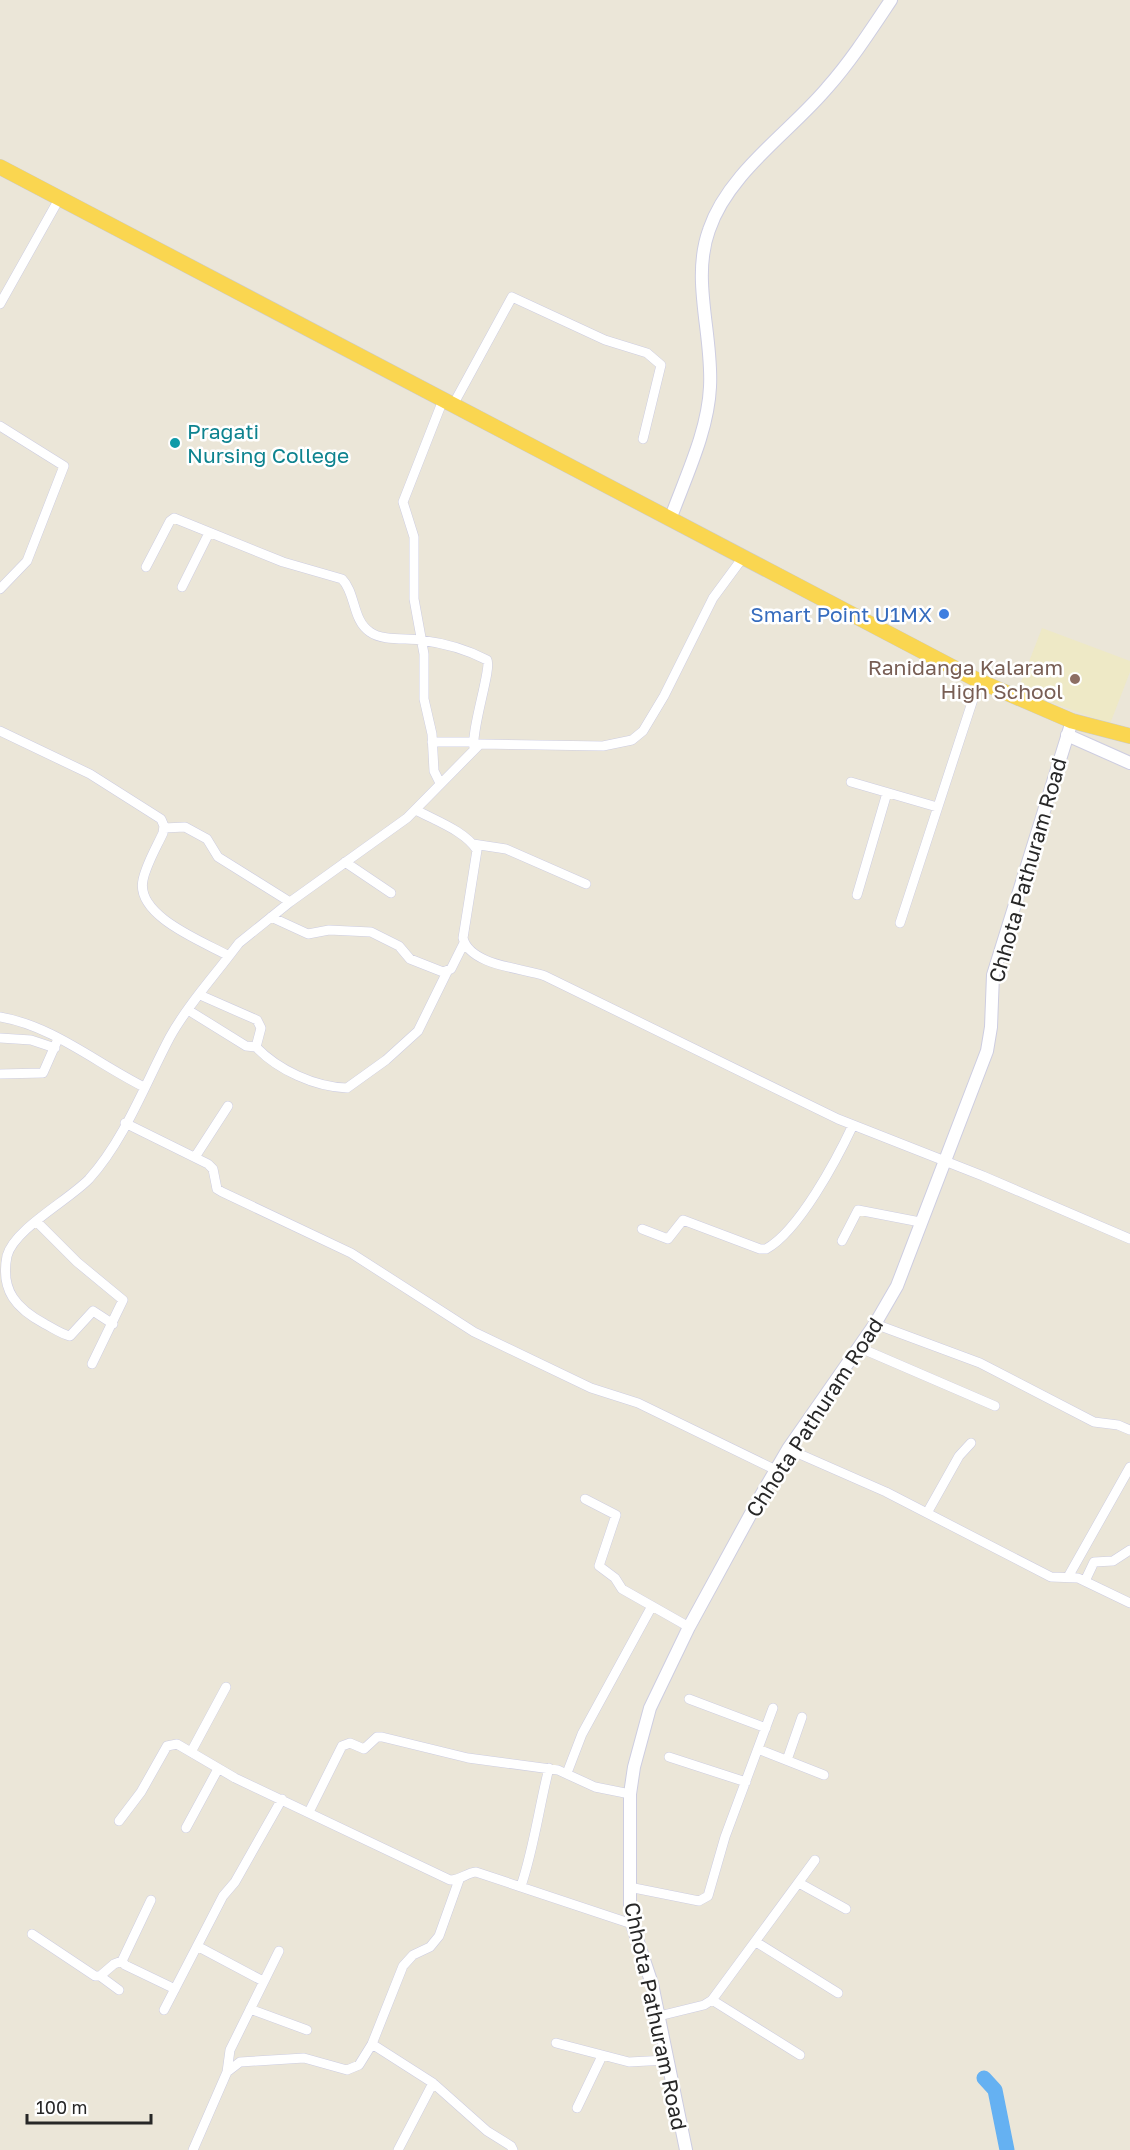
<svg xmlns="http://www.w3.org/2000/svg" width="1130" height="2150" viewBox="0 0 1130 2150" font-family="'Golos Text',sans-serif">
<rect width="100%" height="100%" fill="#ebe6d8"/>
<!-- education -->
<path fill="#eee9c6" d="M 1042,628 L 1130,661 L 1130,672 L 1110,724 L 1018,690 Z"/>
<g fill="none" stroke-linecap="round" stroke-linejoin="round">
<!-- river -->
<path stroke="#65b1f2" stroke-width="15" d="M 984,2078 L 995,2090 L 1007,2150"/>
<defs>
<path id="minor" d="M 0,304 L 59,199
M 453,405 L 512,297 L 605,340 L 647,353 L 661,365 L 643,439
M 0,426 L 64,466 L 27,561 L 0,589
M 146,567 L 170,521 L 174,518 L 283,562 L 342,579 C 356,593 352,620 370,632 C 382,641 406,638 420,640 C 444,643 466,649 487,660 C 492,668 471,729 474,748
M 182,587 L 209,533
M 0,731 L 90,774 L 161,819 L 164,826 L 163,833 C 156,848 146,865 143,880 C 135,916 204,942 229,956 C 209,982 186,1008 170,1037 C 145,1084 125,1139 89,1179 C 69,1200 14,1229 7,1256 C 0,1291 17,1309 45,1324 C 53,1328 61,1334 70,1336 L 93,1311 L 113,1324
M 432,742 L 473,742
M 851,782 L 937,807
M 440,783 L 434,771 L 432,734 L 424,699 L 424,654 L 414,599 L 414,537 L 403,502 L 443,400
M 416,810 C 436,821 465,831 477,850 L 463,938 C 470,966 523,968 545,976 L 838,1119 L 983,1176 L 1130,1239
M 164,828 L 185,827 L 207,839 L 218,857 L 290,902
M 473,844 L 506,849 L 586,884
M 345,862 L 391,893
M 857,895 L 887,793
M 271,917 L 308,934 L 329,930 L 371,932 L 399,946 L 410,959 L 443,972 L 451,969 L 464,943
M 900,923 L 979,681
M 229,956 L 239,943 L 290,902 L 407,818 L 480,744 L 603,746 L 632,740 L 643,731 L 664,696 L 713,598 L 744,556
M 200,995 L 257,1020 L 261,1028 L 256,1047 C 278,1070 315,1087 347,1088 L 386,1060 L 418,1031 L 447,972
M 188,1010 L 246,1046 L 256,1047
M 0,1017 C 53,1026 96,1063 144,1087
M 0,1038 L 31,1040 L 55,1048
M 0,1074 L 43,1073 L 58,1039
M 125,1123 L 208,1164 L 213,1169 L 217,1189 L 222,1192 L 351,1253 L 474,1332 L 591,1388 L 638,1403 L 776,1470
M 195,1157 L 228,1106
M 36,1221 L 77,1262 L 123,1300 L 92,1364
M 642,1229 L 668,1239 L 683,1220 L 760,1249 L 766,1249 C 799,1231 837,1159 853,1125
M 842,1241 L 858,1210 L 920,1222
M 875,1324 L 980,1363 L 1094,1422 L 1118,1425 L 1130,1430
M 858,1347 L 995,1406
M 788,1449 L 886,1492 L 1051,1577 L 1078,1578 L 1130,1603
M 585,1499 L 616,1515 L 599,1566 L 615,1578 L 622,1589 L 689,1627
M 927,1513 L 959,1456 L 971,1443
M 1068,1577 L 1130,1467
M 1085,1581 L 1094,1562 L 1113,1561 L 1130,1550
M 689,1699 L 766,1728
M 758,1749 L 824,1775
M 191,1752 L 226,1687
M 669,1757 L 746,1782
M 787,1760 L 802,1717
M 567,1773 L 582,1734 L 652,1606
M 309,1812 L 342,1746 L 350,1743 L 364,1749 L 377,1737 L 382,1737 L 468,1758 L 558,1770 L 595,1787 L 630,1794
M 119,1821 L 141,1792 L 167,1746 L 177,1744 L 235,1778 L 450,1880 C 461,1880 466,1873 476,1872 L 632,1924
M 186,1828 L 218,1769
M 799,1883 L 846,1909
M 521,1886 C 534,1848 539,1807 549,1768
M 629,1887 L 699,1901 L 708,1896 L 725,1837 L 773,1708
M 151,1900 L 122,1961 L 125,1965 L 175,1989
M 32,1934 L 95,1976 L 100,1976 L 114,1964 L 122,1961
M 756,1942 L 838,1993
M 197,1946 L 263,1981
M 100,1976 L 119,1990
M 712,2000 L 800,2055
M 250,2009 L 307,2030
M 164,2010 L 223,1896 L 235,1882 L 282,1799
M 659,2016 L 704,2005 L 712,2000 L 815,1860
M 556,2043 L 629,2062 L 667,2060
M 372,2044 L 433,2083 L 487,2131 L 511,2146 L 513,2150
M 227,2072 L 230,2050 L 279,1951
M 577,2108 L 602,2056
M 193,2150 L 227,2072 L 240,2062 L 304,2058 L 347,2070 L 359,2065 L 372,2044 L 403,1966 L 413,1955 L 430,1947 L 439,1936 L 459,1880
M 398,2150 L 433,2083"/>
<path id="tertiary" d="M 671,517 C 686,476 708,431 710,387 C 713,335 691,280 709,230 C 728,173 790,132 827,88 C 851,61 871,30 891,0
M 1067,735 L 1130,763
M 686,2150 L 652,1984 L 632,1924 L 630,1907 L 630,1794 L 634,1767 L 650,1708 L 689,1627 L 760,1497 L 788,1449 L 875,1324 L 897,1286 L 987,1051 L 991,1027 L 993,975 L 1072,721"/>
<path id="trunk" d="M 0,167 L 979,681 L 1072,721 L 1130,736"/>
</defs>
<!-- minor casing -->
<use href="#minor" stroke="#cdcde1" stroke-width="10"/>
<!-- tertiary casing -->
<use href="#tertiary" stroke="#cdcde1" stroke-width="14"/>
<!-- trunk casing -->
<use href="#trunk" stroke="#cbcbcb" stroke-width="16"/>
<!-- minor -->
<use href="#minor" stroke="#fff" stroke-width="9"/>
<!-- tertiary -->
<use href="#tertiary" stroke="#fff" stroke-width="12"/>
<!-- trunk -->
<use href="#trunk" stroke="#fad650" stroke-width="15"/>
</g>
<!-- markers -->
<circle fill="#0f9aa8" stroke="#fff" stroke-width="2" cx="175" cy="443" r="6"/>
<circle fill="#3f7fe0" stroke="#fff" stroke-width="2" cx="944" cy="614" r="6"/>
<circle fill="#8d6e63" stroke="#fff" stroke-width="2" cx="1075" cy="679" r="6"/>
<g text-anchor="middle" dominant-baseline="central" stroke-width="5" stroke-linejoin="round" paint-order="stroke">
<!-- culture labels -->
<g font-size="21" fill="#0d838f" stroke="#fff" text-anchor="start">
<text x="187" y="431">Pragati<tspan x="187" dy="24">Nursing College</tspan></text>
</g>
<!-- shop labels -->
<g font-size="21" fill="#366cbe" stroke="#fff" text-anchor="end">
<text x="932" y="614">Smart Point U1MX</text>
</g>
<!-- education labels -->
<g font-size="21" fill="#785e54" stroke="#fff" text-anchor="end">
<text x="1063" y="667">Ranidanga Kalaram<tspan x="1063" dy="24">High School</tspan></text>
</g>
<!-- street labels -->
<g font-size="21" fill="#272727" stroke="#fff">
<text transform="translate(1027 870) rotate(-74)">Chhota Pathuram Road</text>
<text transform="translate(814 1417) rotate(-57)">Chhota Pathuram Road</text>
<text transform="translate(656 2016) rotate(78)">Chhota Pathuram Road</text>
</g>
</g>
<!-- scale -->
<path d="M27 2114v9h124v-9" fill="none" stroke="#272727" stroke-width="3"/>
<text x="36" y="2114" font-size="18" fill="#272727" stroke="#ffffff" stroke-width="4.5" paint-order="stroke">100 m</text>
</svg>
